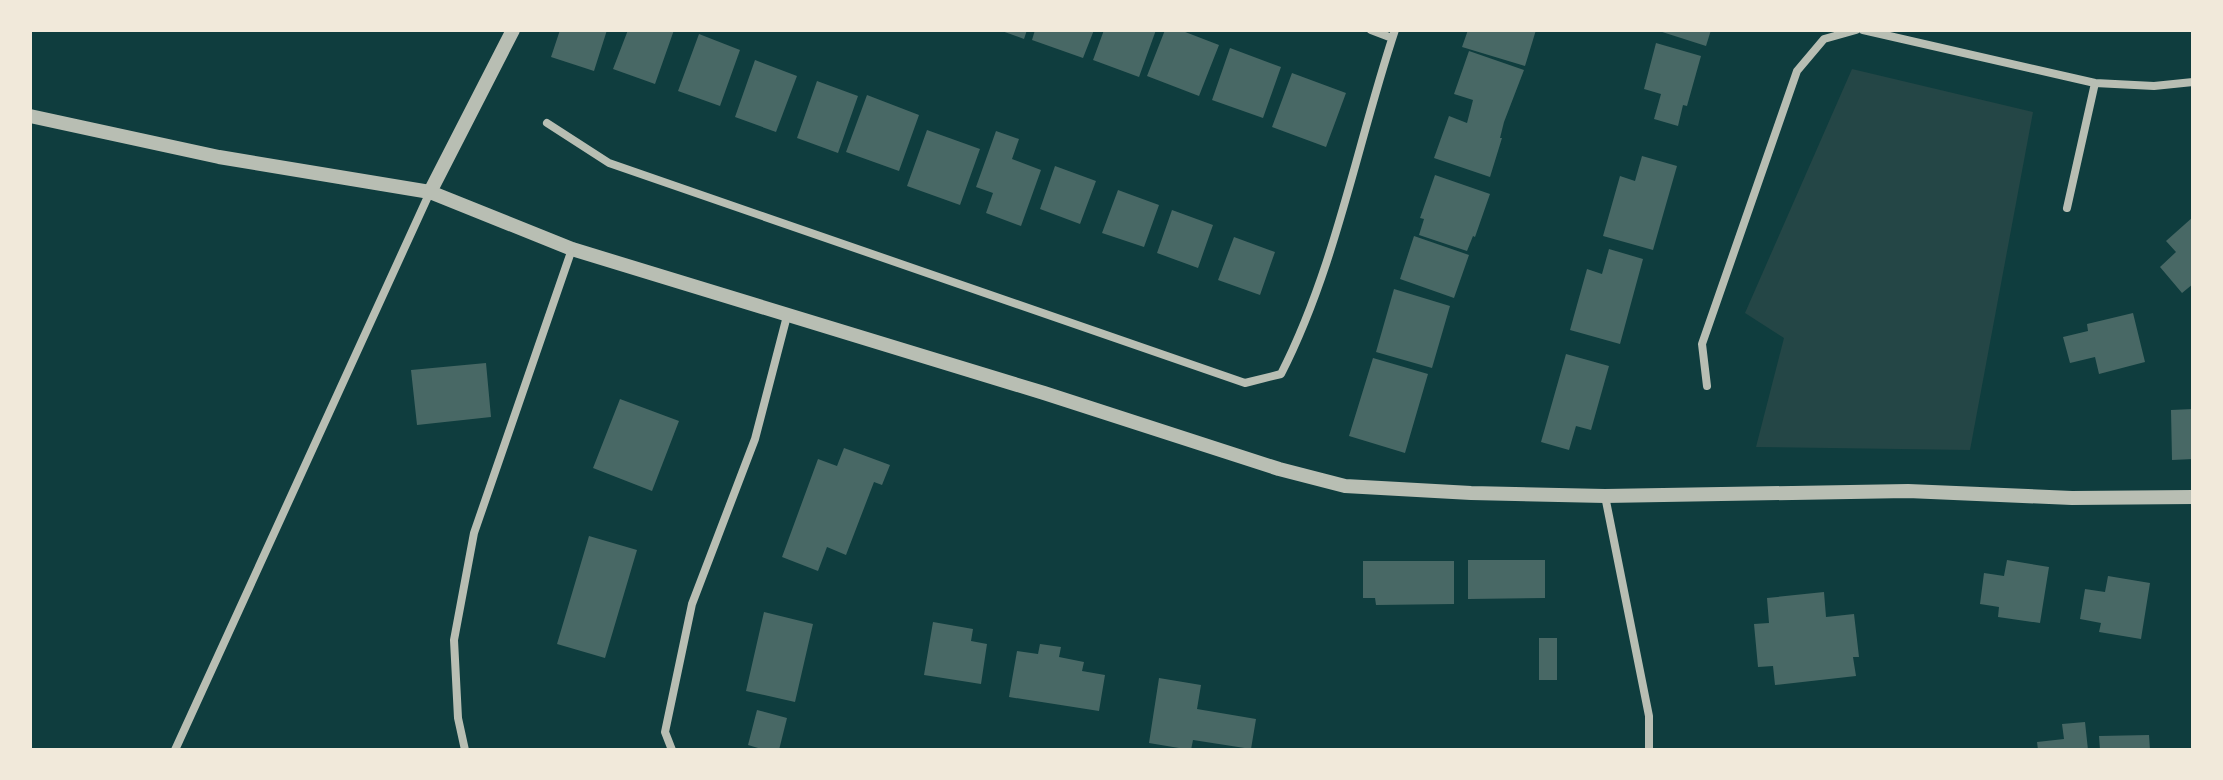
<svg xmlns="http://www.w3.org/2000/svg" width="2223" height="780" viewBox="0 0 2223 780" font-family="Poppins,sans-serif">
<rect width="100%" height="100%" fill="#0f3d3e"/>
<!-- green -->
<path fill="#244646" d="M 1852,69 L 2033,112 L 1970,450 L 1756,447 L 1784,338 L 1745,313 Z"/>
<!-- building -->
<path fill="#486865" d="M 560,30 L 607,30 L 594,71 L 551,57 Z
M 628,30 L 674,30 L 655,84 L 613,69 Z
M 999,30 L 1027,30 L 1024,39 Z
M 1035,30 L 1094,30 L 1083,58 L 1032,40 Z
M 1104,30 L 1156,30 L 1139,77 L 1093,60 Z
M 1165,30 L 1180,30 L 1219,45 L 1199,96 L 1147,76 Z
M 1468,30 L 1536,30 L 1525,66 L 1462,47 Z
M 1656,30 L 1711,30 L 1706,46 Z
M 699,34 L 740,50 L 720,106 L 678,91 Z
M 1656,43 L 1701,56 L 1687,106 L 1683,105 L 1678,126 L 1654,119 L 1661,94 L 1644,89 Z
M 1230,48 L 1281,67 L 1263,118 L 1212,100 Z
M 1469,51 L 1524,70 L 1504,122 L 1500,138 L 1502,138 L 1490,177 L 1434,158 L 1449,116 L 1467,123 L 1473,100 L 1454,94 Z
M 755,60 L 797,76 L 776,132 L 735,117 Z
M 1292,73 L 1346,93 L 1326,147 L 1272,127 Z
M 817,81 L 858,96 L 838,153 L 797,138 Z
M 867,95 L 919,115 L 899,171 L 846,152 Z
M 927,130 L 980,149 L 960,205 L 907,186 Z
M 996,131 L 1019,139 L 1012,159 L 1041,170 L 1021,226 L 986,213 L 993,193 L 976,187 Z
M 1642,156 L 1677,166 L 1653,250 L 1603,236 L 1620,176 L 1635,181 Z
M 1055,166 L 1096,181 L 1080,224 L 1040,209 Z
M 1435,175 L 1490,194 L 1475,237 L 1473,236 L 1467,251 L 1419,235 L 1424,219 L 1420,218 Z
M 1118,190 L 1159,205 L 1144,247 L 1102,233 Z
M 1172,210 L 1213,225 L 1198,268 L 1157,253 Z
M 2193,217 L 2193,284 L 2182,293 L 2160,267 L 2176,252 L 2166,241 Z
M 1414,236 L 1469,255 L 1454,298 L 1400,279 Z
M 1234,237 L 1275,252 L 1260,295 L 1218,280 Z
M 1609,249 L 1643,259 L 1620,344 L 1570,330 L 1587,269 L 1602,274 Z
M 1394,289 L 1450,306 L 1432,368 L 1376,352 Z
M 2133,313 L 2145,362 L 2099,374 L 2095,357 L 2070,363 L 2063,337 L 2088,331 L 2087,324 Z
M 1566,354 L 1609,366 L 1591,430 L 1576,426 L 1569,450 L 1541,442 Z
M 1373,358 L 1428,374 L 1405,453 L 1349,436 Z
M 486,363 L 491,417 L 417,425 L 411,370 Z
M 620,399 L 679,421 L 652,491 L 593,468 Z
M 2193,409 L 2193,459 L 2172,460 L 2171,410 Z
M 844,448 L 890,465 L 882,485 L 874,482 L 846,555 L 827,547 L 818,571 L 782,557 L 818,459 L 837,466 Z
M 589,536 L 637,550 L 605,658 L 557,644 Z
M 1468,560 L 1545,560 L 1545,598 L 1468,599 Z
M 2007,560 L 2049,567 L 2040,623 L 1998,617 L 1999,607 L 1980,604 L 1984,573 L 2004,576 Z
M 1363,561 L 1454,561 L 1454,604 L 1376,605 L 1375,598 L 1363,598 Z
M 2108,576 L 2150,583 L 2141,639 L 2099,632 L 2101,623 L 2080,619 L 2085,589 L 2105,592 Z
M 1824,592 L 1826,617 L 1854,614 L 1859,657 L 1853,657 L 1856,676 L 1775,685 L 1773,666 L 1758,667 L 1754,624 L 1769,623 L 1767,598 Z
M 764,612 L 813,624 L 795,702 L 746,691 Z
M 933,622 L 973,629 L 971,641 L 987,644 L 981,684 L 924,675 Z
M 1539,638 L 1557,638 L 1557,680 L 1539,680 Z
M 1040,644 L 1061,647 L 1059,657 L 1084,662 L 1082,671 L 1105,675 L 1099,711 L 1009,697 L 1017,651 L 1038,654 Z
M 1159,678 L 1201,685 L 1197,709 L 1256,719 L 1251,749 L 1193,740 L 1191,750 L 1149,743 Z
M 757,710 L 787,718 L 779,750 L 765,750 L 748,745 Z
M 2085,722 L 2088,750 L 2038,750 L 2037,742 L 2064,739 L 2062,724 Z
M 2149,735 L 2150,750 L 2100,750 L 2099,736 Z"/>
<g fill="none" stroke-linecap="round" stroke-linejoin="round">
<!-- minor -->
<path stroke="#b8beb3" stroke-width="8" d="M 1371,30 L 1392,38
M 1863,30 L 2095,83 L 2154,86 L 2193,82
M 547,123 L 609,163 L 1245,383 L 1281,374 C 1336,266 1357,144 1395,30
M 2067,208 L 2095,83
M 1707,386 L 1702,344 L 1797,71 L 1824,39 L 1856,30
M 1605,496 L 1649,716 L 1649,750
M 175,750 L 430,192
M 465,750 L 458,718 L 454,640 L 474,533 L 572,249
M 672,750 L 665,732 L 692,604 L 755,439 L 787,316"/>
<!-- tertiary -->
<path stroke="#b8beb3" stroke-width="14" d="M 30,116 L 219,157 L 430,192 L 572,249 L 1044,393 L 1279,469 L 1345,486 L 1471,493 L 1605,496 L 1908,491 L 2072,498 L 2193,497
M 430,192 L 513,30"/>
</g>
<!-- border -->
<rect width="2223" height="780" fill="none" stroke="#f1e9da" stroke-width="64"/>
</svg>
